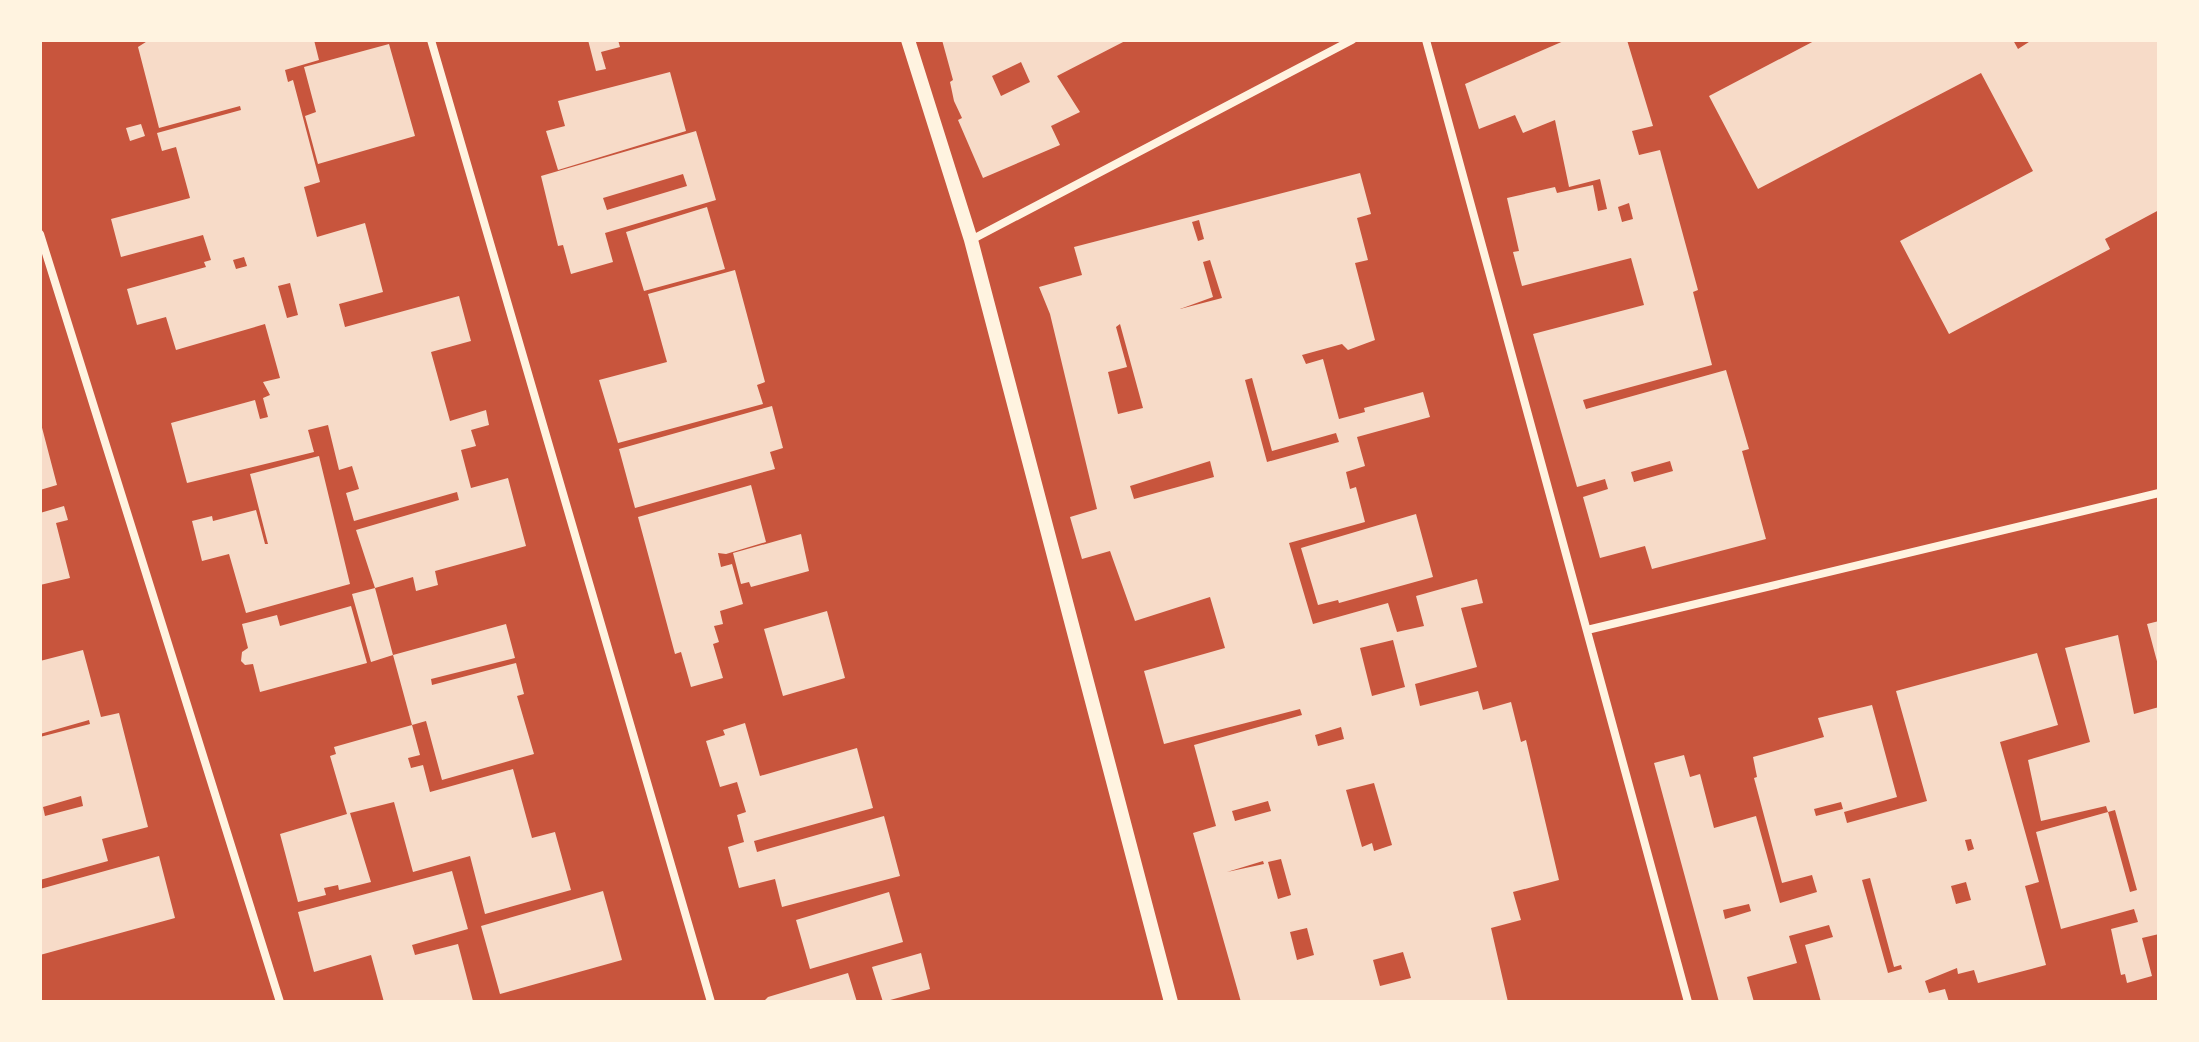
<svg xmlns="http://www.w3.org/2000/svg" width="2199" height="1042" viewBox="0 0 2199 1042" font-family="Jost,sans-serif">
<rect width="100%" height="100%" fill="#c8553d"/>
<!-- building -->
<path fill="#f7dbc8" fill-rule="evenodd" d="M 149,40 L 314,40 L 319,60 L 285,70 L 288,82 L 293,80 L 320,182 L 304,187 L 317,237 L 365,223 L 383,292 L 339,304 L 345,327 L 459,296 L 471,341 L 431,352 L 450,421 L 486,410 L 489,425 L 471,430 L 476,446 L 461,450 L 471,488 L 508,478 L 526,546 L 435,571 L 438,585 L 416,591 L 413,577 L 375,588 L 356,530 L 459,500 L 457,492 L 354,521 L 346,493 L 359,489 L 352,466 L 339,470 L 328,425 L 308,430 L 314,452 L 187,483 L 171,423 L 255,400 L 260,419 L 268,417 L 263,398 L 270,395 L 263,382 L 280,378 L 265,324 L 176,350 L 166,317 L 137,325 L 127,289 L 206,267 L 204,262 L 211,260 L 203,235 L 121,257 L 111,219 L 190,198 L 176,147 L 162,151 L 157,133 L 241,110 L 240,106 L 159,128 L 138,47 ZM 244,257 L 247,266 L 236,269 L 233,260 ZM 290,283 L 298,315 L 287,318 L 278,286 Z
M 588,40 L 618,40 L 620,47 L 601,52 L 606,69 L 596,71 Z
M 942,40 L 1127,40 L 1057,76 L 1080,112 L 1051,126 L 1060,145 L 983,178 L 958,120 L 962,118 L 954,101 L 950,82 L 953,80 ZM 1021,62 L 1030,82 L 1001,96 L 992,76 Z
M 1566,40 L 1627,40 L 1653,126 L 1632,131 L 1639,155 L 1660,150 L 1698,290 L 1693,292 L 1712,365 L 1583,400 L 1586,409 L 1726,370 L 1749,449 L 1742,451 L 1766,539 L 1652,569 L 1645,546 L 1600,558 L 1583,497 L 1608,489 L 1605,479 L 1577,487 L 1533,334 L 1644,305 L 1631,258 L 1522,286 L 1513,252 L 1519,251 L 1507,198 L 1555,187 L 1557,193 L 1593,185 L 1598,211 L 1607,209 L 1600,179 L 1569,187 L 1555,120 L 1523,133 L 1515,115 L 1479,129 L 1465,84 ZM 1629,203 L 1633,219 L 1622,222 L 1618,207 ZM 1670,461 L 1673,471 L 1634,482 L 1631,472 Z
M 1816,40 L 2013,40 L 2018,49 L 2032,40 L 2159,40 L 2159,210 L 2105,239 L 2110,249 L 1949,334 L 1900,241 L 2033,171 L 1981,73 L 1758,189 L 1709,96 Z
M 389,44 L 415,136 L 318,164 L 305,116 L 316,112 L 304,67 Z
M 670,72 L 686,131 L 558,170 L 546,131 L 565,126 L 558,101 Z
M 141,124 L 145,136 L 130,141 L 126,128 Z
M 696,131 L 716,200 L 605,233 L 613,262 L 571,274 L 563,245 L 558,246 L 541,176 ZM 683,174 L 687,186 L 607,210 L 603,198 Z
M 1360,173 L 1371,214 L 1357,218 L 1368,260 L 1355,263 L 1375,340 L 1348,350 L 1342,344 L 1302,355 L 1306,364 L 1323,359 L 1339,419 L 1365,412 L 1364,408 L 1423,392 L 1430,417 L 1357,437 L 1365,466 L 1346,472 L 1350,489 L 1356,487 L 1365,522 L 1289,543 L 1313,624 L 1388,603 L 1397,632 L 1424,626 L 1416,596 L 1477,579 L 1483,603 L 1461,608 L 1477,667 L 1415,684 L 1420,706 L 1478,691 L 1483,710 L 1511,702 L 1521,742 L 1526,740 L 1559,880 L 1513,892 L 1521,920 L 1491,928 L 1508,1002 L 1241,1002 L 1193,833 L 1216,826 L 1194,745 L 1302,715 L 1300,709 L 1164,744 L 1144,671 L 1225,648 L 1210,597 L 1135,621 L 1110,551 L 1082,559 L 1070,517 L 1097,509 L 1050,314 L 1039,287 L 1082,275 L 1074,247 ZM 1199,220 L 1204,239 L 1198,241 L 1192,222 ZM 1210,260 L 1222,298 L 1180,309 L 1213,297 L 1203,262 ZM 1120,324 L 1143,408 L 1118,414 L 1108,372 L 1127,367 L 1116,327 ZM 1252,378 L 1272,451 L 1336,433 L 1339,442 L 1267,462 L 1245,380 ZM 1210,461 L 1214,477 L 1134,499 L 1130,486 ZM 1393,640 L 1405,687 L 1372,696 L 1360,648 ZM 1341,727 L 1344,739 L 1318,746 L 1315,735 ZM 1374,783 L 1392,845 L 1374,851 L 1372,843 L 1362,847 L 1346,790 ZM 1268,801 L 1271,811 L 1235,821 L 1232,811 ZM 1281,859 L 1291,895 L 1278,899 L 1268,862 ZM 1263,861 L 1264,864 L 1227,872 ZM 1307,928 L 1314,955 L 1297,960 L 1290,932 ZM 1403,952 L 1411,978 L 1380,986 L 1373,960 Z
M 707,207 L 725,269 L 644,291 L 626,232 Z
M 735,270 L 765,382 L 757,385 L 763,404 L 618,443 L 599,380 L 667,362 L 648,294 Z
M 772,406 L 783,448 L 770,452 L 775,469 L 635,508 L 619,449 Z
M 40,420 L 57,485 L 40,490 Z
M 319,456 L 350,584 L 246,613 L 229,554 L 202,561 L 192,521 L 212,516 L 213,521 L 256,510 L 265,544 L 268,544 L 250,474 Z
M 751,485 L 766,542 L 726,554 L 718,553 L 721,567 L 732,564 L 743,604 L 720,611 L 723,624 L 714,626 L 719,642 L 713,644 L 723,678 L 691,687 L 681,652 L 675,654 L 638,517 Z
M 64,506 L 68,520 L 56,523 L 70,578 L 40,585 L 40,513 Z
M 1416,514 L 1433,577 L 1339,603 L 1338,600 L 1318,605 L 1301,548 Z
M 801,534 L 809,571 L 751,587 L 749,582 L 741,584 L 733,553 Z
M 375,588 L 393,655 L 371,662 L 352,594 Z
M 351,606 L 367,663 L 260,692 L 253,664 L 245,665 L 241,661 L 242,652 L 248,648 L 242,624 L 277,615 L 280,626 Z
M 827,611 L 845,678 L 783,696 L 764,629 Z
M 2159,621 L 2159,664 L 2158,665 L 2147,624 Z
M 506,624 L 515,658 L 431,679 L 432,685 L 516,663 L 524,694 L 517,696 L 534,754 L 442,780 L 426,721 L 412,725 L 393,655 Z
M 2118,635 L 2134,714 L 2159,707 L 2159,934 L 2142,938 L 2152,976 L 2127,983 L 2125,974 L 2121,975 L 2111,929 L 2138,922 L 2134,909 L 2061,929 L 2036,832 L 2108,812 L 2130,892 L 2137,890 L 2115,810 L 2108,812 L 2106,806 L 2041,821 L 2028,760 L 2090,742 L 2065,648 Z
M 83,650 L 101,717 L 119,713 L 148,827 L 102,839 L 108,861 L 40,880 L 40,737 L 90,724 L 89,720 L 40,734 L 40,661 ZM 81,796 L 83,806 L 45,816 L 43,807 Z
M 2037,653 L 2058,725 L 2000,742 L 2039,882 L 2025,886 L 2046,965 L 1978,983 L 1974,970 L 1958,974 L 1957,968 L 1925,981 L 1929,993 L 1945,989 L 1949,1002 L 1821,1002 L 1805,945 L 1833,937 L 1829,925 L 1789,936 L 1797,963 L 1747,977 L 1754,1002 L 1719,1002 L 1654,763 L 1684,755 L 1690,777 L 1700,774 L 1714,828 L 1756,816 L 1780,903 L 1817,892 L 1812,875 L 1782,883 L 1754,778 L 1757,777 L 1753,757 L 1824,737 L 1818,718 L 1872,705 L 1897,797 L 1844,812 L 1847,823 L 1927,801 L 1896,691 ZM 1841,802 L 1843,809 L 1816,816 L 1814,809 ZM 1971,839 L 1974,849 L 1968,851 L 1965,840 ZM 1870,878 L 1894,967 L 1901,965 L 1902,969 L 1888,973 L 1862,880 ZM 1966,882 L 1971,900 L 1956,904 L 1951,886 ZM 1749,904 L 1751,911 L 1725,919 L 1723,910 Z
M 745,723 L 760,776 L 857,748 L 873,808 L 754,841 L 757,852 L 884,816 L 900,876 L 782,907 L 775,879 L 739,888 L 728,847 L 744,842 L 737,815 L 746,812 L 737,782 L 720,787 L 706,741 L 725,735 L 723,730 Z
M 412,725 L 420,755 L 408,758 L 411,768 L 423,765 L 430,792 L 513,769 L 532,838 L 555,832 L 571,890 L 485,914 L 470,856 L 413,872 L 394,802 L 350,813 L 371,882 L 339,890 L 338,885 L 324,888 L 326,895 L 298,902 L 280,834 L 347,814 L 330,756 L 336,754 L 334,747 Z
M 159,856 L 175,918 L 40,955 L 40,889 Z
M 452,871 L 468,929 L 412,945 L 415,955 L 458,944 L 473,1001 L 384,1002 L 371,955 L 314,972 L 298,912 Z
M 603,891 L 622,960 L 500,994 L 481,926 Z
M 889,892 L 903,942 L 810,969 L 796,920 Z
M 921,953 L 930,989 L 883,1002 L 872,967 Z
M 848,973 L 857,1002 L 763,1002 L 768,997 Z"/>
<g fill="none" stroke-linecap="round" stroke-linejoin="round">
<!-- minor -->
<path stroke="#fff3e0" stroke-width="8" d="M 431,40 L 711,1002
M 1426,40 L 1688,1002
M 40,234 L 280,1002
M 971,240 L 1352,40
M 1587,630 L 2159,493"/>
<!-- tertiary -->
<path stroke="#fff3e0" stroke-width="14" d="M 908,40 L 971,240 L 1171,1002"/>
</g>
<!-- border -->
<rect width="2199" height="1042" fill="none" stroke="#fff3e0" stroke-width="84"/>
</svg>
